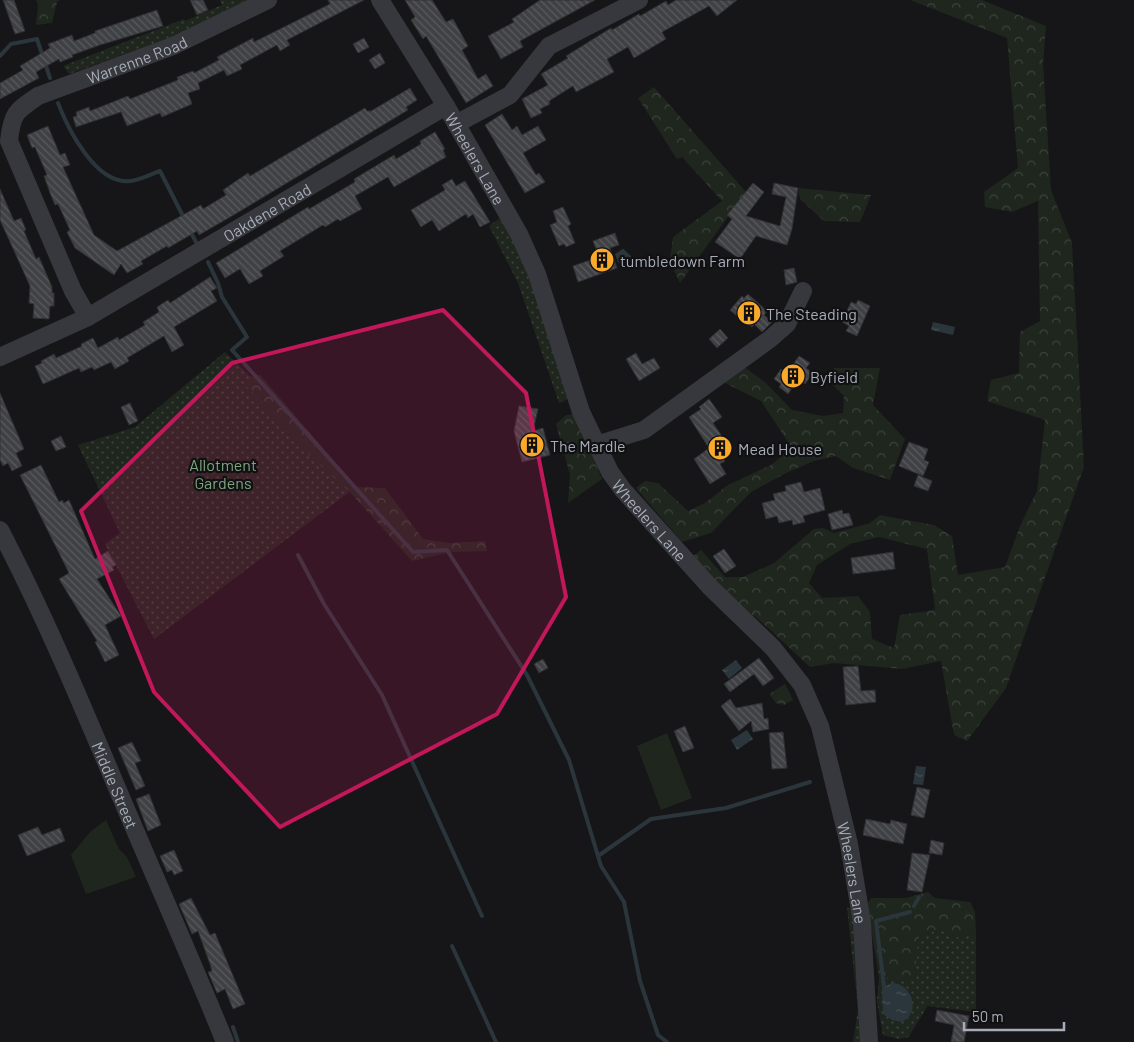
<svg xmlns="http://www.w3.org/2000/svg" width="1134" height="1042" viewBox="0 0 1134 1042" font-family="Barlow,sans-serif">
<defs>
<pattern id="grass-dots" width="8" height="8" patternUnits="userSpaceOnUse" patternTransform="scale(1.25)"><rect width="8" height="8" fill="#1e261e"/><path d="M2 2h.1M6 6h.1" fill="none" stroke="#3c433d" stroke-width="1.8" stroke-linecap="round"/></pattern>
<pattern id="forest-crowns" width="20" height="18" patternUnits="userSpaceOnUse" patternTransform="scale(1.25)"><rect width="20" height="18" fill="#1e261e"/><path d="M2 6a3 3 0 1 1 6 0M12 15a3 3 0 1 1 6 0" fill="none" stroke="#3c433d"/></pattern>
<pattern id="water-ripples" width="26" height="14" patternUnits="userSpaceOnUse" patternTransform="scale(1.25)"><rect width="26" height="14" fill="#2b363c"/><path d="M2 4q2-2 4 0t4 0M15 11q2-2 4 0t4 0" fill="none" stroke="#475056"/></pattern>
<pattern id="building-back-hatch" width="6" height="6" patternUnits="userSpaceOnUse" patternTransform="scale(1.25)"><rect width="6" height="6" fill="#404145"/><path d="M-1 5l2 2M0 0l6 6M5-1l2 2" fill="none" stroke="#595a5e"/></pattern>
</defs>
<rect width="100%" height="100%" fill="#161618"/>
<!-- grass -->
<path fill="url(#grass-dots)" d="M 220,0 L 257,0 L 181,34 L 69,74 L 63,66 L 184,19 L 185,21 L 222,5 Z
M 501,217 L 532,275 L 568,399 L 559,403 L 518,283 L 489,226 Z
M 225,352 L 251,377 L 260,375 L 356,487 L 154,639 L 105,544 L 120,533 L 78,445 L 135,427 Z
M 854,907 L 864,1042 L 853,1042 L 858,1009 L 847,908 Z
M 940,929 L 960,938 L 976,933 L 976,1012 L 927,1006 C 922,1018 914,1025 909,1037 L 899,1039 L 883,1035 L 877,1002 L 879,977 L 915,979 L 918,937 Z"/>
<!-- forest -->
<path fill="url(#forest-crowns)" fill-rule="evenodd" d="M 36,0 L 60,0 L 57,2 L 52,23 L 36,25 L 38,5 Z
M 910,0 L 982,0 L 1046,26 L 1043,64 L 1051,190 L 1072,243 L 1084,467 L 1006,688 L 967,741 L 954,735 L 941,661 L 902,669 L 834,663 L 810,667 L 757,618 L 738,606 L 692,557 L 701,550 L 725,577 L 743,577 L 774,563 L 814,529 L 823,528 L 834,533 L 870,523 L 880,515 L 934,525 L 952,536 L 958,575 L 1005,567 L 1020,526 L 1037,491 L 1045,420 L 987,401 L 991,380 L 1019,373 L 1020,332 L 1040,321 L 1038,201 L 1012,212 L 985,207 L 984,192 L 1018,168 L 1007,38 ZM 879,537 L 927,549 L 935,610 L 900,615 L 894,648 L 872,639 L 870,612 L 858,596 L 822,598 L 809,583 L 817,565 L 850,544 Z
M 654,87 L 746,192 L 680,283 L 670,261 L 673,237 L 722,201 L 682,157 L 677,159 L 638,98 Z
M 798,188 L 871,195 L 860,222 L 824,221 L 800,199 Z
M 742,365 L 767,384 L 792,410 L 823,416 L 843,413 L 844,396 L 830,382 L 834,368 L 880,368 L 873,405 L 905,439 L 890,480 L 853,468 L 836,456 L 814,461 L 786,473 L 751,492 L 711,533 L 682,542 L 636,488 L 645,481 L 658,483 L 688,511 L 705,503 L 728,485 L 771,465 L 792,448 L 761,401 L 721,381 Z
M 260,375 L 356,487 L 385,488 L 423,539 L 449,543 L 485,541 L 487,551 L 451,552 L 412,561 L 350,492 L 309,455 L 246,386 L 251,377 Z
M 575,414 L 602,479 L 568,503 L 570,475 L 556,424 L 566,415 Z
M 785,684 L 793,700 L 784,705 L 776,703 L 769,694 Z
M 928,892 L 935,898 L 970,902 L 975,912 L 976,933 L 960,938 L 940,929 L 918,937 L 915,980 L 879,977 L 867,904 L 871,898 L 906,898 Z"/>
<!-- pitch -->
<path fill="#1e261e" d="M 667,733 L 692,798 L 661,810 L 637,746 Z
M 106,820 L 119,849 L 127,857 L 136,877 L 86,894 L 71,855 L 90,832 Z"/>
<!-- water -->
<path fill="url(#water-ripples)" d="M 623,249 L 631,256 L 633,266 L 628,269 L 618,262 L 615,254 Z
M 933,322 L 955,327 L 953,335 L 931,330 Z
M 736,660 L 742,668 L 729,679 L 722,670 Z
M 747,730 L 753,739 L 737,750 L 731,740 Z
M 916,766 L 926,767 L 923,785 L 913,784 Z
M 892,983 C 913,984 921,1013 902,1022 L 892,1020 L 883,1014 L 882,988 Z"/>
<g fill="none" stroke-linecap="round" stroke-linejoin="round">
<!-- stream -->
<path stroke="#2b363c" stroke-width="4" d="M 0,56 L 11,44 L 37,39 L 50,78
M 58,103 C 68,129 96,185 130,181 C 140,180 151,174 160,171 L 185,220
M 190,231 L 196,242
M 208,262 L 218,283 L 222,297 L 247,337 L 232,350 L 413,552 L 447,550 L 527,675 L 569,760 L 601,866 L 624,902 L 640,981 L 658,1035 L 667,1042
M 298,555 L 324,604 L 382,695 L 482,916
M 598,856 L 651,819 L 726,808 L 810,782
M 914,906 L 919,897
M 452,946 L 496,1042
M 884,986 L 876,921 L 910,912
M 233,1027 L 238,1042"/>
</g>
<!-- building -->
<path fill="url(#building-back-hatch)" stroke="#303034" d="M 3,0 L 14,0 L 25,31 L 15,34 Z
M 190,0 L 203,0 L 208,10 L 197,15 Z
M 328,0 L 364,0 L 287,40 L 290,45 L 280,51 L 277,45 L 240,65 L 242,69 L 227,76 L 224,70 L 198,83 L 200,89 L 188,93 L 192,104 L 162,117 L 160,113 L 127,126 L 121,112 L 76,127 L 73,117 L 77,116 L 76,112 L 89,107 L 90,111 L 128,96 L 130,99 L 178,80 L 177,77 L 193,71 L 194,73 L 219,60 L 217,57 L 253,38 L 254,42 L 330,4 Z
M 405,0 L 432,0 L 446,22 L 453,19 L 468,46 L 462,50 L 478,79 L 486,74 L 493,86 L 466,103 L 426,36 L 423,39 L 411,20 L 415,17 Z
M 540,0 L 595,0 L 520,41 L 523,47 L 501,59 L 488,36 L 514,22 L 512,19 Z
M 676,0 L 737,0 L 717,16 L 709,6 L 662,32 L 666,39 L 634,58 L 628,47 L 607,59 L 614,72 L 576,92 L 573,86 L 549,101 L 550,104 L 540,109 L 542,113 L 531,118 L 522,99 L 548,85 L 541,74 L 568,58 L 566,56 L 611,28 L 612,30 L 639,14 L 640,16 L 666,1 L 668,5 Z
M 157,10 L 163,26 L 100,45 L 72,55 L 73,57 L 60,62 L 59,59 L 36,72 L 39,78 L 0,99 L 0,83 L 23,70 L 20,66 L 50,48 L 48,44 L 72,35 L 74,41 L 95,33 L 95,31 Z
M 364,38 L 369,47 L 358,53 L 353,44 Z
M 380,53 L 385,63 L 375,69 L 369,60 Z
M 410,88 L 417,100 L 406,107 L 408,110 L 237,213 L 199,235 L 197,231 L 168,248 L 167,246 L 141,261 L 143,264 L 127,273 L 121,264 L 114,275 L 75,248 L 67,232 L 70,230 L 58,204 L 55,205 L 50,193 L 44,176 L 47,175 L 35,147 L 32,148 L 27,135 L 48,126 L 60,155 L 65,153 L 70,165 L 63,167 L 94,235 L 117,251 L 201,205 L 203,209 L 226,195 L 223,190 L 248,173 L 250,176 L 365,108 L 367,111 L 371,111 Z
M 502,114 L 512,130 L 517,126 L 522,135 L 538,126 L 546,140 L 523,153 L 536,175 L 539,173 L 545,182 L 525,193 L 485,125 Z
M 435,132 L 445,149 L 443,150 L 446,157 L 394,187 L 388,177 L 355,196 L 362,209 L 340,221 L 338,219 L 325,227 L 323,225 L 280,251 L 284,256 L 260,271 L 263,276 L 249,284 L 240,269 L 225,278 L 216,263 L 308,207 L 309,209 L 355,182 L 354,179 L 394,155 L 396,159 L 421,144 L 420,141 Z
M 452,179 L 456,186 L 465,181 L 490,222 L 480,227 L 473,214 L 468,218 L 466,214 L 439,231 L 432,220 L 421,227 L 411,210 L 445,190 L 442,185 Z
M 753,183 L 764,192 L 746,216 L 780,226 L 786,197 L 772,194 L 774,183 L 798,188 L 792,229 L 787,245 L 756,236 L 740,259 L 715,242 L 732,219 L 727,215 Z
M 0,189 L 14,221 L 21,218 L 26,230 L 24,231 L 36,259 L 39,257 L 52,287 L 52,293 L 54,293 L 54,306 L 50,306 L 49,319 L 33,318 L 34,304 L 29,303 L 30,286 L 0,220 Z
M 563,207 L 571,224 L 568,226 L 575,243 L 566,247 L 564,244 L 559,246 L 550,225 L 557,222 L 553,211 Z
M 615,233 L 619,245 L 610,248 L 617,268 L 578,282 L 573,266 L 599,257 L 593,241 Z
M 794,268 L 797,282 L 786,285 L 784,270 Z
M 210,277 L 217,288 L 211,291 L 217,301 L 174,327 L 184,345 L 172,352 L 164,336 L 127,358 L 129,361 L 115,369 L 111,362 L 94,370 L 92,367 L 81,372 L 79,368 L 43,384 L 35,366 L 42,363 L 41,361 L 54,354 L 56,358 L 82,346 L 81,344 L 93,338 L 98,348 L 118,337 L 119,340 L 145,325 L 143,322 L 159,312 L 157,307 L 168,300 L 170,303 Z
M 748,294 L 767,311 L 764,315 L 772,322 L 762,332 L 754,324 L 752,327 L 744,322 L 730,310 L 742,296 L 744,298 Z
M 858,300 L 870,306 L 857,336 L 846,331 L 849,326 L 842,322 L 851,302 L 856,304 Z
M 720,329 L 728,338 L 717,348 L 709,339 Z
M 636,353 L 642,364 L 654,358 L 660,368 L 639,381 L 626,359 Z
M 799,356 L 810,363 L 806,368 L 813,373 L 805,384 L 798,379 L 788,394 L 779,387 L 781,384 L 774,379 L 781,369 L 787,373 Z
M 0,393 L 24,449 L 16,453 L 22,466 L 12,471 L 8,463 L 3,466 L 0,460 Z
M 709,399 L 722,417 L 713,423 L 730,448 L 720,455 L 725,461 L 720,464 L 726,474 L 710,484 L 694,459 L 709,448 L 689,417 L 701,409 L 699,407 Z
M 130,403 L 138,421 L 129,425 L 121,407 Z
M 519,406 L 538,409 L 533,431 L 543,428 L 550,455 L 522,462 L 514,431 Z
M 61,436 L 66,447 L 56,451 L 51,441 Z
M 909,442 L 928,449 L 924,460 L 929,462 L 923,476 L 899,466 Z
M 41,465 L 59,502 L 62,500 L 64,503 L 69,500 L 95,559 L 108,551 L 116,565 L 112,567 L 114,570 L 97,579 L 121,616 L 105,625 L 119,655 L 105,662 L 95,642 L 97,641 L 59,579 L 69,573 L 20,475 Z
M 918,475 L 932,481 L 928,491 L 914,486 Z
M 801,482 L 804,492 L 820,488 L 825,510 L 803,516 L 805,522 L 793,525 L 792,520 L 779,523 L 777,516 L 766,519 L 762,503 L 775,500 L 773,494 L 786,491 L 785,486 Z
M 842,510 L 843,514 L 849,513 L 853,525 L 832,530 L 828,514 Z
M 724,549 L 736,566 L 725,573 L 713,556 Z
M 893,552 L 895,569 L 853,574 L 851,558 Z
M 759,658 L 774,678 L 763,686 L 754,674 L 730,692 L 724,684 Z
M 543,659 L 548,668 L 539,673 L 534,664 Z
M 858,666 L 861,691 L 875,690 L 876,702 L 846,705 L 843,667 Z
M 730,699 L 736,708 L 762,703 L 764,719 L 768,718 L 769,729 L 753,732 L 751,721 L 739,731 L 721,706 Z
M 685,726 L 694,748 L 683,752 L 674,731 Z
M 783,732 L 787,768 L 772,769 L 769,733 Z
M 132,742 L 141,761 L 135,763 L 145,786 L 136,790 L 118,748 Z
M 917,787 L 930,790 L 924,818 L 911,815 Z
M 149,794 L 161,825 L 148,831 L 136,799 Z
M 866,819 L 890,824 L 891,820 L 907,824 L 903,844 L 863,835 Z
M 38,827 L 42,835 L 60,828 L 65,841 L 27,856 L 18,835 Z
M 931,840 L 944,843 L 942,855 L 929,853 Z
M 174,850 L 183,871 L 174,875 L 172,870 L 167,872 L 160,856 Z
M 912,853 L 930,855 L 922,892 L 907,890 Z
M 191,898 L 210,935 L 215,933 L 245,1004 L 233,1009 L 225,989 L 217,993 L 208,972 L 212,971 L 210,964 L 198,931 L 192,934 L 179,904 Z
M 937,1010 L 969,1016 L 964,1042 L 951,1042 L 954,1025 L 935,1021 Z"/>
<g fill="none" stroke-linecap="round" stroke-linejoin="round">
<!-- minor -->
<g stroke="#37383d" stroke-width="18">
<path id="s1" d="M 380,0 L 446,106 L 519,234 L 537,274 L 581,412 L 610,472 L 623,490 L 710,587 L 773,648 L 802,685 L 820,726 L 849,844 L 862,923 L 869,1042"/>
<path d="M 456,124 L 510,95 L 549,46 L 639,0"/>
<path id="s2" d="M 88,317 L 73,291 L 9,141 C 12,113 16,111 38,96 L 173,46 L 268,0"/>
<path id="s3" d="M 0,357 L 88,317 L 446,106"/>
<path d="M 596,445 L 644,430 L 770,339 L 787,324 L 803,291"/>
<path id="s4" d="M 0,530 C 46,618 84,710 123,802 C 157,882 192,961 225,1042"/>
</g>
</g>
<!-- marked area -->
<path fill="#c2185b" fill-opacity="0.2" stroke="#c2185b" stroke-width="4" stroke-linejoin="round" d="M 443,310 L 526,393 L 566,597 L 497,714 L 280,827 L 154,692 L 81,511 L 232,363 Z"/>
<!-- icons -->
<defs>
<symbol id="building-disc" viewBox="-11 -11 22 22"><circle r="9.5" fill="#f9aa2c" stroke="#111113"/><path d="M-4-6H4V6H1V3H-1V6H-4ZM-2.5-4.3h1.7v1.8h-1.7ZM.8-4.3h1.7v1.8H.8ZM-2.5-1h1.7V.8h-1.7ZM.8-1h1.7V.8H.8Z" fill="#111"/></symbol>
</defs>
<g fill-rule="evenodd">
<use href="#building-disc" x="588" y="246" width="28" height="28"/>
<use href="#building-disc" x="735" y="299" width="28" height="28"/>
<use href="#building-disc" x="779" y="362" width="28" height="28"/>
<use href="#building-disc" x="518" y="431" width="28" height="28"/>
<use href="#building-disc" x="706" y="434" width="28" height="28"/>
</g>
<g text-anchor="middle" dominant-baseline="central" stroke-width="4.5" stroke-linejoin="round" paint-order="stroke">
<!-- street labels -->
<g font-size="16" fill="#a7adb8" stroke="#111113">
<text stroke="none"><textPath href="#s2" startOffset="355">Warrenne Road</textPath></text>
<text stroke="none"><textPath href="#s1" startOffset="185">Wheelers Lane</textPath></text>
<text stroke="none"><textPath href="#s3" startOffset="304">Oakdene Road</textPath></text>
<text stroke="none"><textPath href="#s1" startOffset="590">Wheelers Lane</textPath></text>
<text stroke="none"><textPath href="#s4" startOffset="280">Middle Street</textPath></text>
<text stroke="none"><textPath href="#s1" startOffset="1010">Wheelers Lane</textPath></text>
</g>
<!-- poi labels -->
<g font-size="16" fill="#a7adb8" stroke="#111113" text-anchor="start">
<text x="620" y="260">tumbledown Farm</text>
<text x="766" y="313">The Steading</text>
<text x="810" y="376">Byfield</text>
<text x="550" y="445">The Mardle</text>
<text x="738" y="448">Mead House</text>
</g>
<!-- park labels -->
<g font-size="16" fill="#7da47e" stroke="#111113">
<text x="223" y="464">Allotment<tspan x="223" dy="18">Gardens</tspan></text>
</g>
</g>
<!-- scale -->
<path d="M964 1022v8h100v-8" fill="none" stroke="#a7adb8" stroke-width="2.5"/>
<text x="972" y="1022" font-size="15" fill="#a7adb8" stroke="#111113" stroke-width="4" paint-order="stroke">50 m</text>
</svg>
